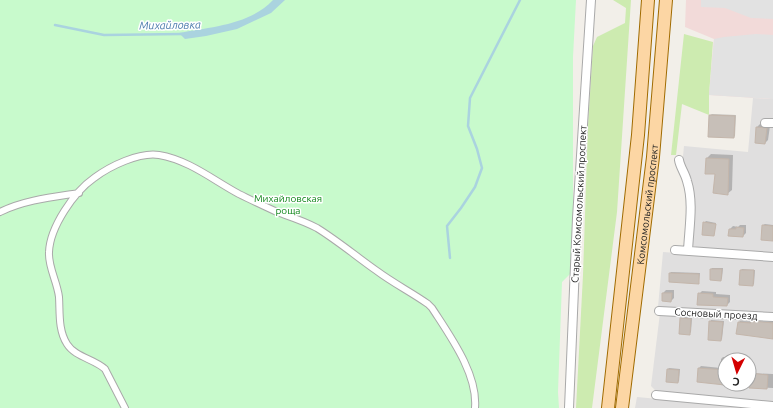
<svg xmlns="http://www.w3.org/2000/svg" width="773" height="408" viewBox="0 0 773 408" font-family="Ubuntu,sans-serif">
<rect width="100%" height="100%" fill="#f2efe9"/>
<!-- residential -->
<path fill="#e0dfdf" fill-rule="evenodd" d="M 753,98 L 773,99 L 773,254 L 690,249 L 692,204 L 690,177 L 682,166 L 684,146 L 748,152 Z
M 663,252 L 773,260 L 773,314 L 658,307 Z
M 660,313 L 773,320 L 773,402 L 657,392 L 651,386 ZM 725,360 L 749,360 L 749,384 L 725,384 Z
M 637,397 L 753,408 L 635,408 Z"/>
<!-- commercial -->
<path fill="#f2dad9" d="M 686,0 L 773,0 L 773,99 L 709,95 L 714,39 L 685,27 Z"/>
<!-- grass -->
<path fill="#cdebb0" d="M 613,0 L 631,0 L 617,212 L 592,408 L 576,408 L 583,275 L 588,125 L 593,46 L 597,37 L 625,23 L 626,8 Z
M 684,34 L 713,42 L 709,95 L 709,115 L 682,104 L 676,155 L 671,155 Z"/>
<!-- park -->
<path fill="#c8facc" d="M 0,0 L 576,0 L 573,57 L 573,271 L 562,282 L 558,392 L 559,408 L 0,408 Z"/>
<!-- parking -->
<path fill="#e2e2e2" d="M 701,0 L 773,0 L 773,19 L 751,18 L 725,8 L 701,7 Z
M 756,34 L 773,35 L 773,99 L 709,95 L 714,39 L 724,37 Z"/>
<!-- water -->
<path fill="#aad3df" d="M 273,0 L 285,0 L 271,13 L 237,29 L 206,36 L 185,39 L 179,33 C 210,27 250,25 273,0 Z"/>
<!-- shadow -->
<path fill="#0003" d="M 712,114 L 736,115 L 735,136 L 734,137 L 709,136 L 710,115 Z
M 760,124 L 770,126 L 768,140 L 765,143 L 756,142 L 757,127 Z
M 711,154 L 733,155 L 732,190 L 727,194 L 716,173 L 706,173 L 707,158 Z
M 706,221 L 716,223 L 714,235 L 704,223 Z
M 765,224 L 773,225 L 773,240 L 763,225 Z
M 740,225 L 746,225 L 746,233 L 743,236 L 730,229 L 733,226 L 738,227 Z
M 712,268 L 723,268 L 722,278 L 721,280 L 711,269 Z
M 742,269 L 755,270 L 754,284 L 753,285 L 740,284 L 741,270 Z
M 671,272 L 700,273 L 699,281 L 698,283 L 670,273 Z
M 666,290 L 674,290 L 674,298 L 671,301 L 663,293 Z
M 702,291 L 716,292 L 716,294 L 730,295 L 730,302 L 727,305 L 699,294 Z
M 682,317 L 692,318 L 691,332 L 689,334 L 681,319 Z
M 711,320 L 724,321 L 722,339 L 721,340 L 710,322 Z
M 740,321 L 773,322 L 773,338 L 738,334 L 739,322 Z
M 723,357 L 729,357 L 729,360 L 725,360 L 725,384 L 749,384 L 749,373 L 773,374 L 773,388 L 720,385 L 720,383 L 699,368 L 701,366 L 721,368 L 721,359 Z
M 669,368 L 680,369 L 679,381 L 678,382 L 668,369 Z"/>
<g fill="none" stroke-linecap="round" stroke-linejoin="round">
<!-- stream -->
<path stroke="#aad3df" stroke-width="2.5" d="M 55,25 L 104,35 L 183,34
M 450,258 L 447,226 L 461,208 L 475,187 L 482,168 L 477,149 L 468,126 L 470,98 L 520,0"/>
</g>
<!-- building -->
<path fill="#c7bfb8" stroke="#c4b6ab" d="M 709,115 L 735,116 L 734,138 L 708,137 Z
M 756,127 L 767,128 L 765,144 L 755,143 Z
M 706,158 L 729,159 L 728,195 L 713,193 L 715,174 L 705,174 Z
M 703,222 L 716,224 L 714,236 L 702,235 Z
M 762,225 L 773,226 L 773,241 L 761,240 Z
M 736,227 L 744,228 L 743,237 L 728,236 L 729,229 L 736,229 Z
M 710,269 L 722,269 L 721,281 L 710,280 Z
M 740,270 L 754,270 L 753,286 L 739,285 Z
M 669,273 L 699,274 L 699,284 L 669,282 Z
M 662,293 L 672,293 L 671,302 L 662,301 Z
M 698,293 L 713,294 L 713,297 L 728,298 L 727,306 L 697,305 Z
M 680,318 L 691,319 L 690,335 L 679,334 Z
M 709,321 L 723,322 L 721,341 L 708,340 Z
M 752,321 L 773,323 L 773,339 L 736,334 L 738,322 L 751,323 Z
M 698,368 L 725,370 L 725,385 L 697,382 Z
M 667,369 L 679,370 L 678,383 L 666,382 Z
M 749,373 L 768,375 L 767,389 L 749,388 Z"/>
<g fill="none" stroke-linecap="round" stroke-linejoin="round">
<defs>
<path id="pedestrian" d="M 0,212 C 24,200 53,197 79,193
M 125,408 L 105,369 C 94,359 75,357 67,344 C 58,330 60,312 59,297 C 57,281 48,267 49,252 C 50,227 74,192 94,178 C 110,166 139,152 159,155 C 189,160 213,180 239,194 C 251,200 264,206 277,212 C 291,217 304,221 317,228 C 338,241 357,257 377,271 C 393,283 411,292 428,304 L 432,308 C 450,336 478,374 475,408"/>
<path id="minor" d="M 765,123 L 773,123
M 679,160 C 680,167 685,173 687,181 C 694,203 689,228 688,251
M 675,250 L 773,257
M 659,311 L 773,317
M 656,395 L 773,406
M 569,408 L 577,218 L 591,0"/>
<g id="primary">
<path d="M 608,408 L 638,135 L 648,0"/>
<path id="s1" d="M 622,408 L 653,157 L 666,0"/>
</g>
</defs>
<!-- pedestrian casing -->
<use href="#pedestrian" stroke="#a9a9a9" stroke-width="8"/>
<!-- minor casing -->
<use href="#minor" stroke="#a9a9a9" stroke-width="10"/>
<!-- primary casing -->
<use href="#primary" stroke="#a06b00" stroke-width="14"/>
<!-- pedestrian -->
<use href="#pedestrian" stroke="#fff" stroke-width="6"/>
<!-- minor -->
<use href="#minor" stroke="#fff" stroke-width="8"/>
<!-- primary -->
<use href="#primary" stroke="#fcd6a4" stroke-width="12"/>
</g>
<g text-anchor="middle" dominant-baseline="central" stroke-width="3" stroke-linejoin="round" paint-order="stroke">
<!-- park labels -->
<g font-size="10" fill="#0c8416" stroke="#fff">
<text x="288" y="198">Михайловская<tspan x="288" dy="12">роща</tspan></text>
</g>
<!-- street labels -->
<g font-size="10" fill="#222" stroke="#fff">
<text transform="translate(579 204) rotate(-87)">Старый Комсомольский проспект</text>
<text stroke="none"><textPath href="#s1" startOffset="205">Комсомольский проспект</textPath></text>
<text transform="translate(716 314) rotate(3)">Сосновый проезд</text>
</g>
<!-- water labels -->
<g font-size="11" font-style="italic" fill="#4a7aab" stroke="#fff">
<text transform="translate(170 25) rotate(-1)">Михайловка</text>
</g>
</g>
<!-- north arrow -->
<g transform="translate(737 372) rotate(185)"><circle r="19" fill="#ffffff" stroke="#a7a7a7"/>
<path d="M0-3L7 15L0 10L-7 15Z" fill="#d40000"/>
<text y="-6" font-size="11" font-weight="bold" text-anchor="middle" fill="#222222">С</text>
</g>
</svg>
